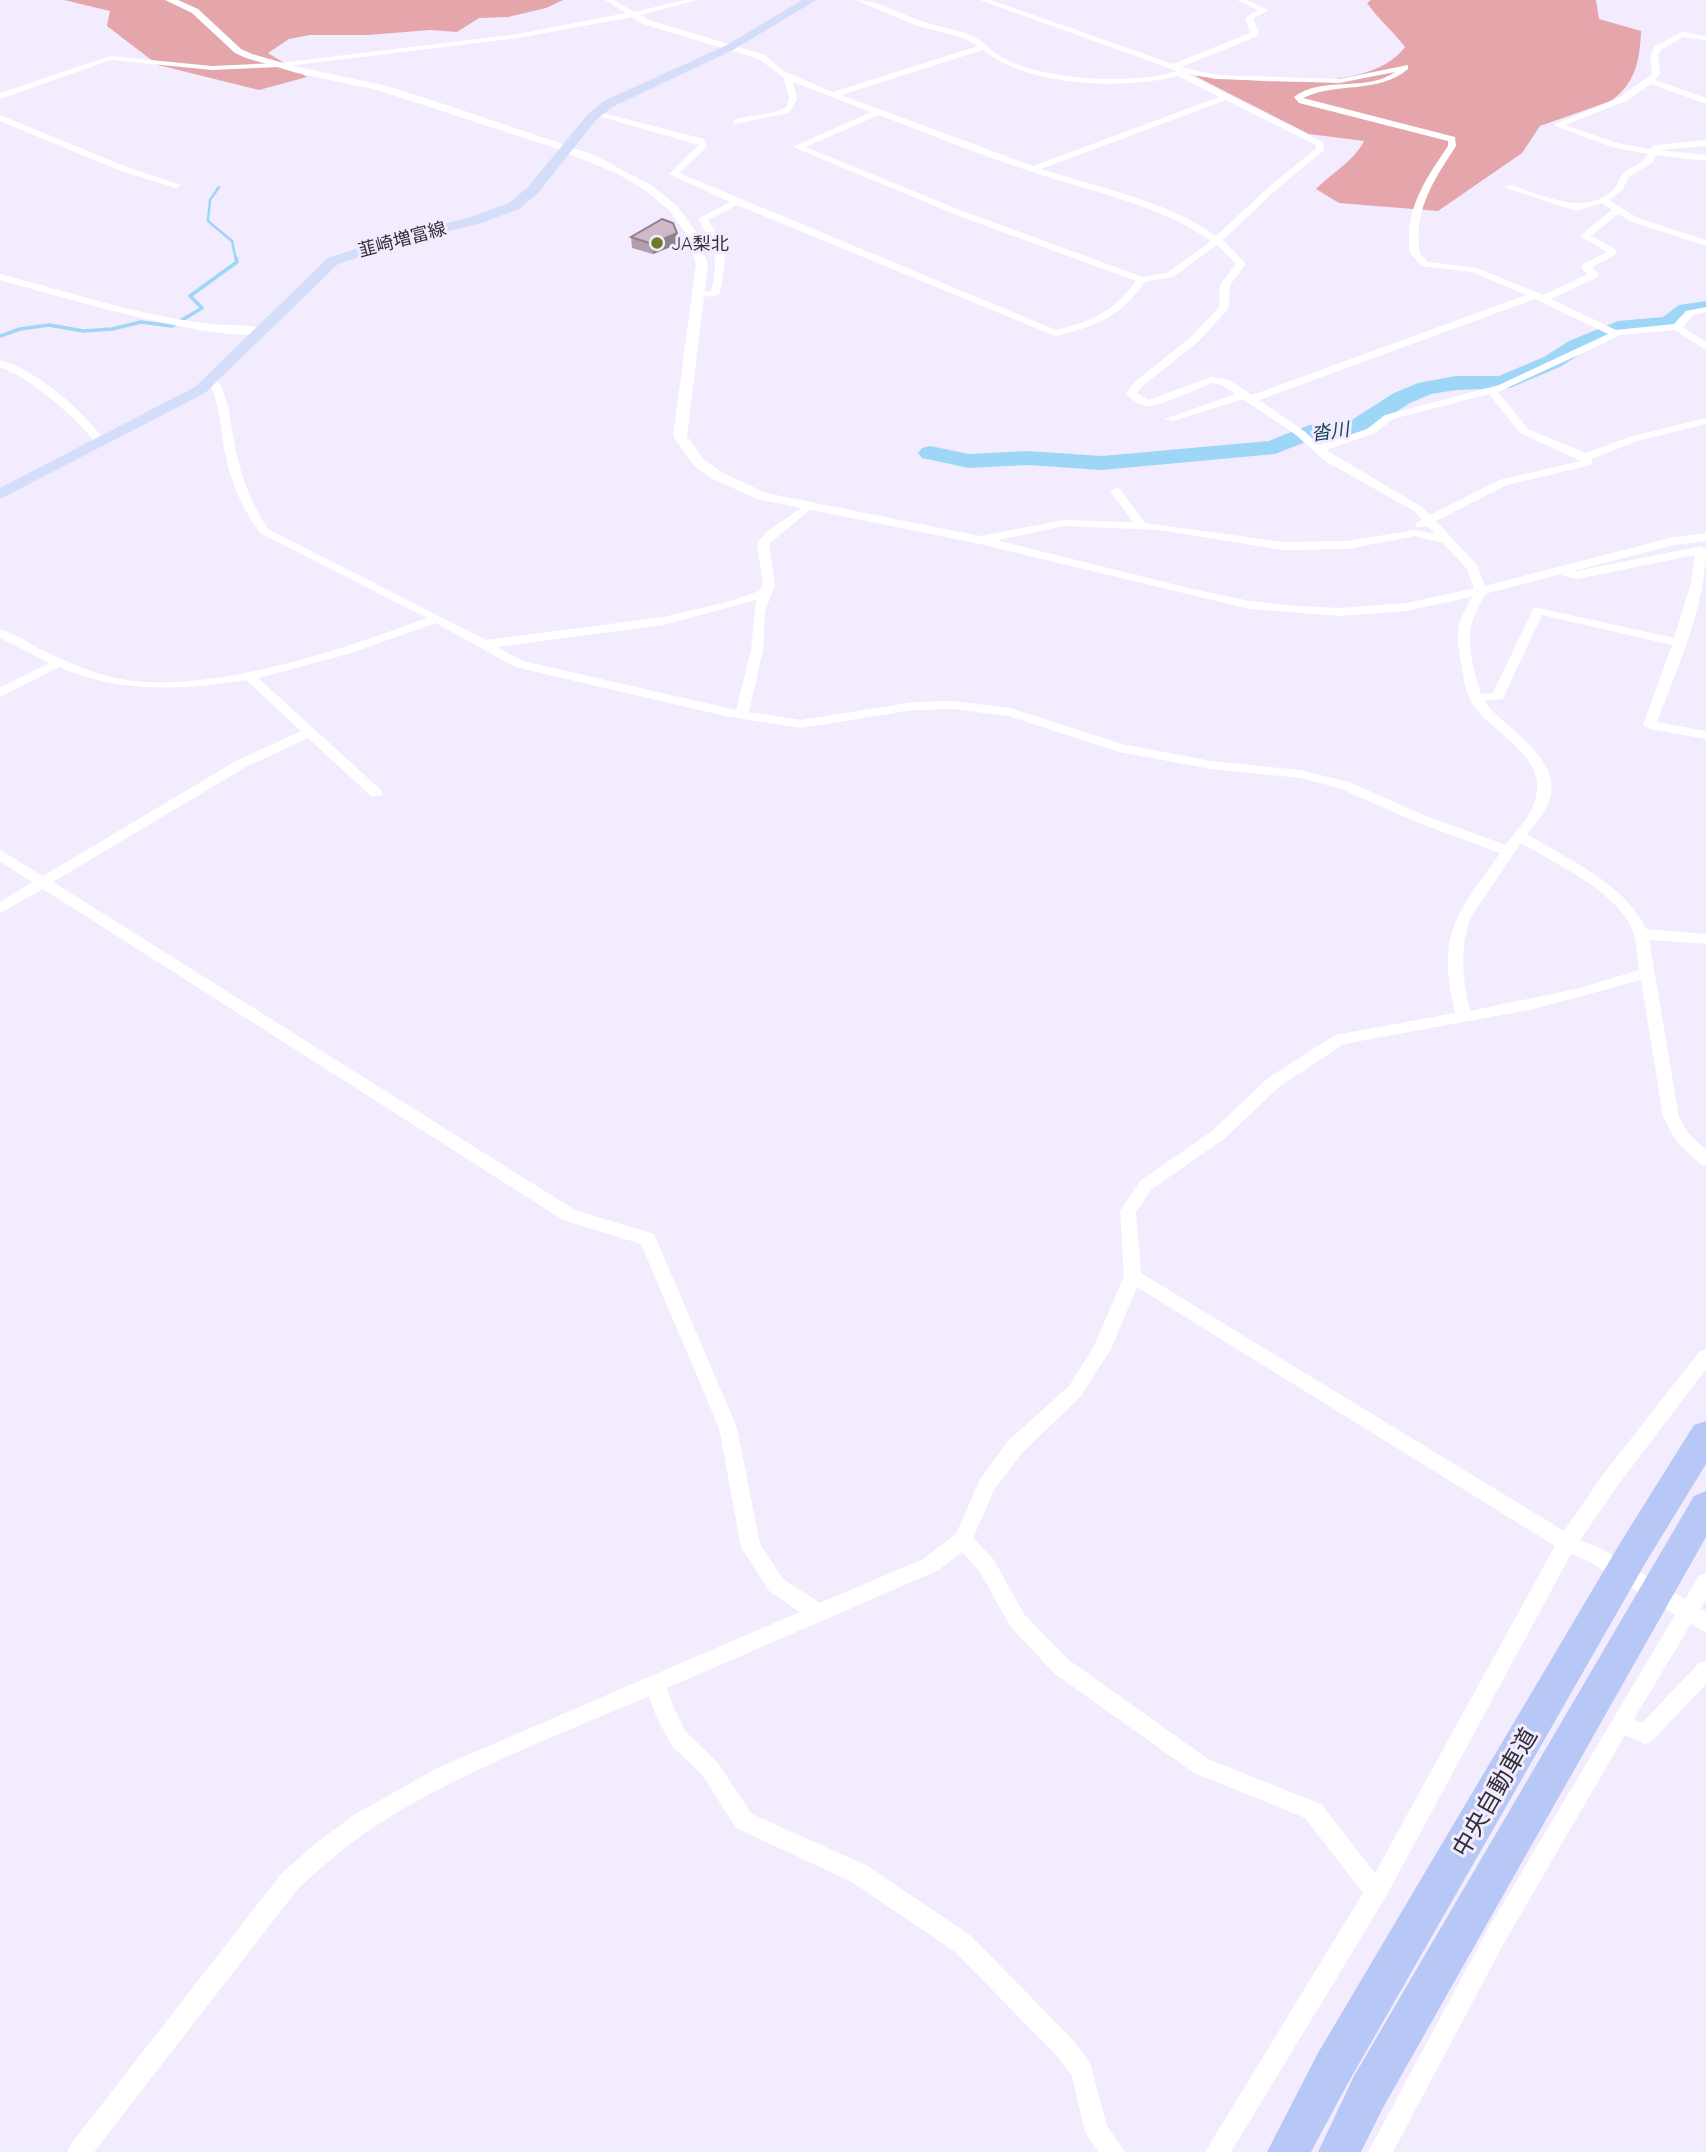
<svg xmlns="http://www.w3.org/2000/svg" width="1706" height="2152" viewBox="0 0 1706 2152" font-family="Quicksand,'Noto Sans JP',sans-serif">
<rect width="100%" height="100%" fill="#f3ebfe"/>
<!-- forest -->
<path fill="#e4a6ab" d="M 64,0 L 563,0 L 546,8 L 508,17 L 479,18 L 457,32 L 430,30 L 368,35 L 310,35 L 289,39 L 268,53 L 307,77 L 259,90 L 158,65 L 107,26 L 110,11 Z
M 1371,0 L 1596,0 L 1599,19 L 1641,31 C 1640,59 1636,83 1611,101 L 1540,126 L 1522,153 L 1438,211 L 1339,203 L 1316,189 C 1332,173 1354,161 1364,141 L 1309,134 L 1195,76 C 1250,80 1369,96 1405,47 C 1393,31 1378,19 1367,3 Z"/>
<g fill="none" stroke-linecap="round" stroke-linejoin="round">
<!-- stream-far1 -->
<path stroke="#9ed6f8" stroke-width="2.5" d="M 219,187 L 210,200 L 208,221 L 232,241 L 236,260"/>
<!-- stream -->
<path stroke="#9ed6f8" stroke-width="3.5" d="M 0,336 L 20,329 L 49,325 L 83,331 L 112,329 L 141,322 L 172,326 L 202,308 L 190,296 L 237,262 L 236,258"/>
<!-- river -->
<path fill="#9ed6f8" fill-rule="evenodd" d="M 1706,301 L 1706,313 L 1692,315 L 1677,328 L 1669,329 L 1630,332 L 1585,351 L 1560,367 L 1510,388 L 1456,390 L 1431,394 L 1410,403 L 1360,435 L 1313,439 L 1275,454 L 1102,470 L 1027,465 L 969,468 L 922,458 L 918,453 L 922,448 L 930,446 L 969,454 L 1027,451 L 1102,456 L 1269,441 L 1309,425 L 1347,423 L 1394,393 L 1418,383 L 1456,376 L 1499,376 L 1544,357 L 1569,341 L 1618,321 L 1663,317 L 1679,305 Z"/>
<!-- minor -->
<path fill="#fff" fill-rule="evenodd" d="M 605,0 L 614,0 L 634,12 L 685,0 L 698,0 L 640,15 L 649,20 L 765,55 L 783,71 L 833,92 L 978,46 L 963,38 L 915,25 L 855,0 C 878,0 900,14 921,21 C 936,26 953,29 968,34 C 982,39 990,51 1003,58 C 1043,80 1134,85 1177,71 L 980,0 L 991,0 L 1173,64 L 1250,33 L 1245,18 L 1258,10 L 1237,0 L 1247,0 L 1268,10 L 1253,19 L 1259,32 L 1256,37 L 1181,67 L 1216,75 L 1339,79 L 1408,65 L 1408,69 C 1377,95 1338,81 1303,98 L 1455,137 L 1456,146 C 1434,180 1413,210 1420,253 L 1428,262 L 1477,268 L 1543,295 L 1588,274 L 1582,269 L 1582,265 L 1607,252 L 1580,236 L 1612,210 L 1602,203 L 1576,211 L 1503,187 L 1511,185 C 1543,195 1587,218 1615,188 C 1618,184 1619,177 1623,174 C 1631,166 1644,164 1648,154 L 1612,147 L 1553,125 L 1620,97 L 1652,74 L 1650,55 L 1655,46 L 1682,32 L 1706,36 L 1706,40 L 1683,37 L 1661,50 L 1658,55 L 1660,74 L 1655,80 L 1706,98 L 1706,104 L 1651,84 L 1626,101 L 1565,125 L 1617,143 L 1650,149 L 1655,145 L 1706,140 L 1706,146 L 1660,150 L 1706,155 L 1706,161 L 1656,155 L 1653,162 L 1629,177 L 1622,191 L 1609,200 L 1638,218 L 1706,240 L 1706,246 L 1632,222 L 1618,214 L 1591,236 L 1617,250 L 1615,255 L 1592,267 L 1598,273 L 1598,277 L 1551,299 L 1616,330 L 1674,324 L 1686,311 L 1706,307 L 1706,313 L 1693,315 L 1683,327 L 1706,342 L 1706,350 L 1675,330 L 1622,335 L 1498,392 L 1528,429 L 1586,453 L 1629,437 L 1706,418 L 1706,424 L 1637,441 L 1592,459 L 1591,465 L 1507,485 L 1436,521 L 1477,565 L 1487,591 C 1482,601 1476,611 1472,622 C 1466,643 1474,673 1481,694 L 1493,693 L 1534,607 L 1674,638 L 1691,583 L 1695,555 L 1577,579 L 1557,574 L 1557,568 L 1577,571 L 1701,546 L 1706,549 C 1706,605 1677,669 1657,722 L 1706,731 L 1706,739 L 1650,729 L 1643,725 L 1672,645 L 1542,615 L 1504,696 L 1503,699 L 1484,701 C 1506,731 1564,757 1549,802 C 1545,813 1534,825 1527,834 C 1568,860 1626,884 1646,929 L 1706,934 L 1706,944 L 1649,940 L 1679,1117 L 1688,1133 L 1706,1150 L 1706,1166 L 1700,1164 L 1676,1141 L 1663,1117 L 1641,980 L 1534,1009 L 1344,1044 L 1280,1086 L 1224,1139 L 1152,1189 L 1136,1212 L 1141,1273 L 1564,1531 L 1604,1473 L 1700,1351 L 1706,1349 L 1706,1369 L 1618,1485 L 1580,1540 L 1602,1549 L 1685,1599 L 1699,1576 L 1706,1573 L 1706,1600 L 1700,1609 L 1706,1612 L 1706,1632 L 1691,1624 L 1634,1719 L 1642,1723 L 1699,1663 L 1706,1661 L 1706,1684 L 1652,1741 L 1645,1744 L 1625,1735 L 1504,1943 L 1393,2152 L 1368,2152 L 1489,1927 L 1675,1615 L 1588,1561 L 1571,1554 L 1384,1900 L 1231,2152 L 1205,2152 L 1363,1893 L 1305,1818 L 1194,1773 L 1055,1674 L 1010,1626 L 980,1572 L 962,1552 L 937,1571 L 667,1688 L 673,1706 L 686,1732 L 717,1762 L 752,1814 L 868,1866 L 971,1936 L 1074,2041 L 1090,2063 L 1107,2126 L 1125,2152 L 1098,2152 L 1085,2132 L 1072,2076 L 1058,2057 L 955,1952 L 852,1882 L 736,1828 L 703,1776 L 672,1746 L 656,1716 L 649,1696 C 555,1737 457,1772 371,1829 C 344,1847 320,1868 297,1890 L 94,2152 L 67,2152 L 71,2144 L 281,1874 L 316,1843 L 354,1815 L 437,1768 L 800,1612 L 769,1591 L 741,1547 L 719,1428 L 641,1244 L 563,1220 L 43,889 L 0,913 L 0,902 L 32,882 L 0,861 L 0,850 L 43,876 L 236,761 L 301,731 L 246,680 C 181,690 121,694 59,667 L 0,697 L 0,688 L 49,663 L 0,638 L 0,629 C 13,633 26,641 38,648 C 60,659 82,669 107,676 C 198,700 340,650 427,618 L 260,533 C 241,507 230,480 224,448 C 220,425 220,401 207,380 L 208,378 L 216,378 C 230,399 230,422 235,447 C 241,476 251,504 268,529 L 486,640 L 663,617 L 727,602 L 759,591 L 763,584 L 757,543 L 769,530 L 807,504 L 811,505 L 811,509 L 769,544 L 775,584 L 765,612 L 763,650 L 749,712 L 801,720 L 914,702 L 953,701 L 1010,708 L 1122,744 L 1211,761 L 1300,770 L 1349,782 L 1426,816 L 1506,845 C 1514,833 1531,816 1535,801 C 1549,754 1492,736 1472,703 C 1465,691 1463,676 1461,662 C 1459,650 1456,637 1459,625 C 1462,613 1470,602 1475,591 L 1467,569 L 1443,543 L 1415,536 L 1347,549 L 1282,550 L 1159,530 L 1064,526 L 980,544 L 974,540 L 980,536 L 1064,520 L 1133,522 L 1110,491 L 1116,488 L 1120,489 L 1145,523 L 1282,542 L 1347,541 L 1415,530 L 1435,534 L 1427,526 L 1416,527 L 1416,523 L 1422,520 L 1414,511 L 1325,461 L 1296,435 L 1243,399 L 1173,421 L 1164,419 L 1236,394 L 1222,385 L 1212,383 C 1198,388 1162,406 1149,406 C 1139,406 1132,400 1126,393 L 1137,380 L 1191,337 L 1219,307 L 1220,285 L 1236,264 L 1217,245 L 1173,277 L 1145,282 C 1119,318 1097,326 1055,336 L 737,205 L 708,220 C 728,252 727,257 720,293 L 715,296 L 696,297 L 696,293 L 711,291 C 719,258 715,248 698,219 L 730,202 L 669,174 L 699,145 L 595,115 L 595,111 L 704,139 L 707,147 L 679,173 L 1056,330 C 1090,322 1115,311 1136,281 L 959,216 L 793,147 L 871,112 L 793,82 L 797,100 L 789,113 L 734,124 L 734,120 C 751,113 773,117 787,106 L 789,97 L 783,77 L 759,59 L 643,24 L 632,17 L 518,38 L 279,67 L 212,70 L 111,60 L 0,99 L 0,93 L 110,56 L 212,66 L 279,63 L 518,34 L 626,13 ZM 983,50 C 1028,87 1124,90 1178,76 L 1219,97 L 1033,166 L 841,95 ZM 1395,72 C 1365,93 1323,75 1294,97 L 1299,103 L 1448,141 L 1448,146 C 1425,180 1404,210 1410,253 L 1422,266 L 1472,272 L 1526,295 L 1252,395 L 1229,380 L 1211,377 L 1149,400 L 1137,393 L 1145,384 L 1199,341 L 1229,308 L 1230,285 L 1246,264 L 1223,240 L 1277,189 L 1324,150 L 1323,142 L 1186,73 L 1216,79 L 1339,83 ZM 1226,100 L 1316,145 L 1316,149 L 1271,185 L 1216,236 C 1165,200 1100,188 1041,169 ZM 879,115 C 931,135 983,156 1035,173 C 1094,192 1159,205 1211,241 L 1167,273 L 1143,277 L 965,212 L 805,147 ZM 1535,299 L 1608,334 L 1499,385 L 1385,415 L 1367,429 L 1320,445 L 1304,431 L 1259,400 ZM 1489,394 L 1520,433 L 1581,461 L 1499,480 L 1430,515 L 1422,507 L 1326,450 L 1375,433 L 1393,419 ZM 756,600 L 751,650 L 736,710 L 523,661 L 497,647 L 663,625 ZM 436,623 L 515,667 L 725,716 L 801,728 L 914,710 L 953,709 L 1008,716 L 1119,752 L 1211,769 L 1300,778 L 1339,788 L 1416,822 L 1500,853 C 1456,916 1436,932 1455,1013 L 1335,1035 L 1268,1078 L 1212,1131 L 1140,1181 L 1120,1211 L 1124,1276 L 1094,1346 L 1069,1386 L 1008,1441 L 980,1479 L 956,1534 L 923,1559 L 820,1603 L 783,1579 L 760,1544 L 737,1428 L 654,1234 L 575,1210 L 53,882 L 246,767 L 308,738 L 371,796 L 381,796 L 383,793 L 381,790 L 258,678 L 348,654 ZM 1521,843 C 1554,863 1608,888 1628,921 C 1637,935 1637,954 1639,970 L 1580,988 L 1470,1011 C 1462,979 1460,949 1470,918 ZM 1137,1287 L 1555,1546 L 1375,1873 L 1321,1804 L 1208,1759 L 1069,1660 L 1024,1614 L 994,1560 L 973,1538 L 994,1490 L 1022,1453 L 1081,1396 L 1111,1349 Z
M 0,115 L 127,167 L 181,185 L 176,188 L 121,171 L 0,121 Z
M 0,274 C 70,292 139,316 212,324 C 227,326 253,323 265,331 C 237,350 40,291 0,280 Z
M 0,360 C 40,372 81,409 106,442 L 105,444 L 97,444 C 71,414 37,382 0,367 Z"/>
<!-- tertiary -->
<path fill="#fff" fill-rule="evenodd" d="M 165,0 L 178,0 L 198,9 L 241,49 L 252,54 L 297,67 L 383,85 L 441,103 L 592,154 L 653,186 L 678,207 L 696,232 L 708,264 L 687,436 L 704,460 L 723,473 L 766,493 L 980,536 L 1193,589 L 1250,601 L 1297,606 L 1340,608 L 1406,603 L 1480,587 L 1674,537 L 1706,533 L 1706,541 L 1674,545 L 1481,595 L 1406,611 L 1340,616 L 1250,609 L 980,544 L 757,499 L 713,479 L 694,466 L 673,436 L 696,264 L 686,234 L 670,211 L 645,190 L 616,173 L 552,147 L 377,90 L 297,73 L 246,58 L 235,53 L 192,13 Z"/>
<!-- primary -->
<path fill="#d4ddfa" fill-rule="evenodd" d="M 802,0 L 816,0 L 733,50 L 612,107 L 596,120 L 538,193 L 519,209 L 481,223 L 396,245 L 338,264 L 205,393 L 0,499 L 0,488 L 195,387 L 328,258 L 386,239 L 471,217 L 509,203 L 528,187 L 588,114 L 604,101 L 725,46 Z"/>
<!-- motorway -->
<path fill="#b7c7f6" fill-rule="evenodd" d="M 1706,1421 L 1706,1464 L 1646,1562 L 1348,2083 L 1311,2152 L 1267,2152 L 1318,2053 L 1622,1540 L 1694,1425 Z
M 1706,1491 L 1706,1537 L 1384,2106 L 1361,2152 L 1318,2152 L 1354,2076 L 1694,1496 Z"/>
</g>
<!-- wall -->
<path fill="#b29eab" d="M 677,233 L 678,244 L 653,254 L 632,248 L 631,237 Z"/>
<!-- shaded-wall -->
<path fill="#91818b" d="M 677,233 L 678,244 L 653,254 L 652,244 Z"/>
<!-- building -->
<path fill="#cfb8c7" stroke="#91818b" stroke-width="2" d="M 662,219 L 673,223 L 677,233 L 652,244 L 631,237 Z"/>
<!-- markers -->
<circle fill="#6e7a26" stroke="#f3ebfe" stroke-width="2.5" cx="657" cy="243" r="7"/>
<g text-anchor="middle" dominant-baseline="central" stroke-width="6" stroke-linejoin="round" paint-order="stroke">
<!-- far-street labels -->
<g font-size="18" fill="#322f38" stroke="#f3ebfe">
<text transform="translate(402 239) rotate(-15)">韮崎増富線</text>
</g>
<!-- far-poi labels -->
<g font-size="18" fill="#322f38" stroke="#f3ebfe" text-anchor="start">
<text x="671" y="243">JA梨北</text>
</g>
<!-- far-water labels -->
<g font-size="19" font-style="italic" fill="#16425a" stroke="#f3ebfe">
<text transform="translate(1330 431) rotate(-8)">沓川</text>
</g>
<!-- near-street labels -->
<g font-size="24" fill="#322f38" stroke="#f3ebfe">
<text transform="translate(1494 1792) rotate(-60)">中央自動車道</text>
</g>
</g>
</svg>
